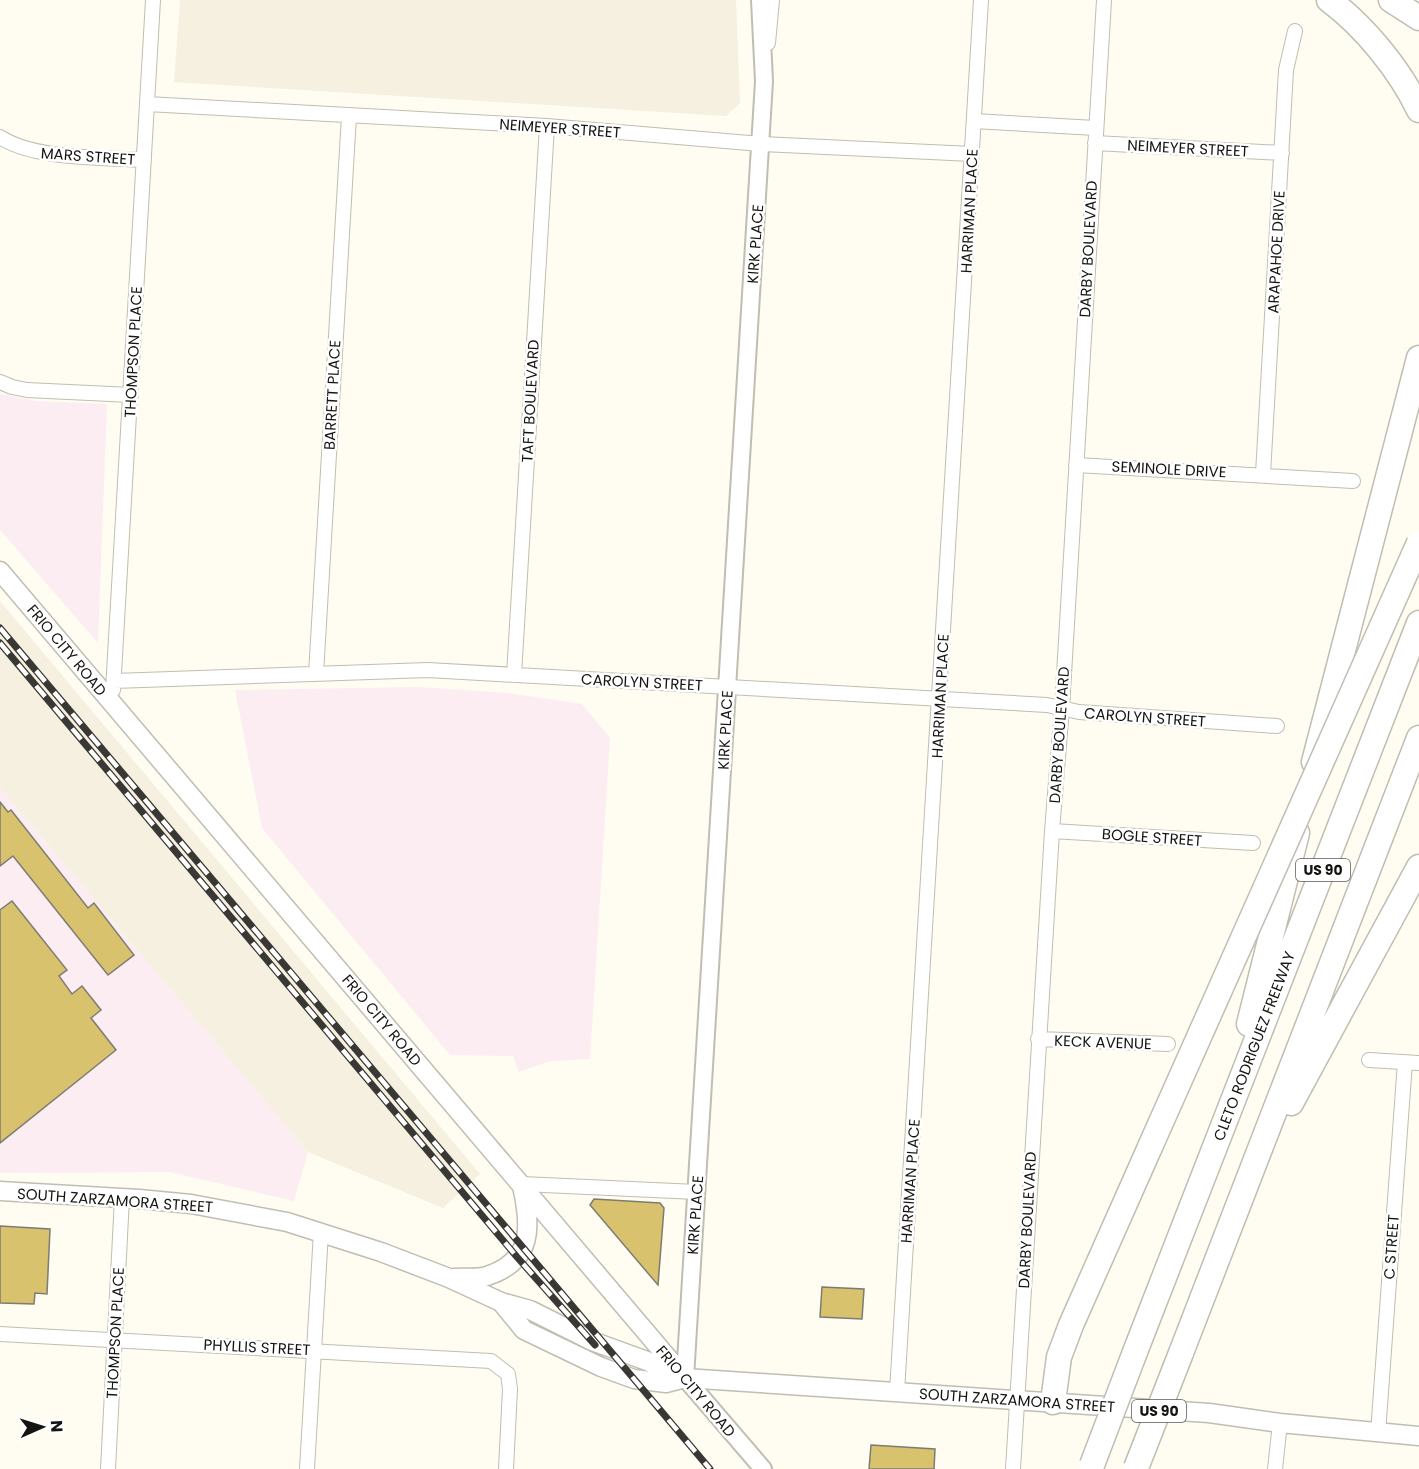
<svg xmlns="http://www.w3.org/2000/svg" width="1419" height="1469" viewBox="0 0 1419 1469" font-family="Poppins,sans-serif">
<rect width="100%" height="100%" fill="#fffcf1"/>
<!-- built -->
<path fill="#f5f0df" d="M 180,0 L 736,0 L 740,103 L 726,116 L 174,82 Z
M 0,601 L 480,1174 L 443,1208 L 308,1152 L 0,788 Z"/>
<!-- industrial -->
<path fill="#fcedf2" d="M 0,394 L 37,401 L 107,404 L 98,643 L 0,530 Z
M 418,687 L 508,693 L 582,704 L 610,738 L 590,1059 L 550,1061 L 519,1072 L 513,1056 L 450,1055 L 262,828 L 235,690 Z
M 0,788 L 308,1152 L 294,1201 L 170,1172 L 0,1173 Z"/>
<!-- building -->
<path fill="#d8c26e" stroke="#7e7c72" stroke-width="1.5" d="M 0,802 L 8,812 L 11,810 L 88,908 L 94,903 L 134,955 L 108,975 L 13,856 L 0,866 Z
M 12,901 L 67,970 L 59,976 L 72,994 L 82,986 L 101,1010 L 91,1018 L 116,1050 L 0,1143 L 0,910 Z
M 594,1199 L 660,1203 L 664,1208 L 658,1285 L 590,1205 Z
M 0,1226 L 50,1229 L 47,1294 L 35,1293 L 34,1304 L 0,1303 Z
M 822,1287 L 864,1289 L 862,1319 L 820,1317 Z
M 871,1445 L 935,1449 L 934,1469 L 869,1469 Z"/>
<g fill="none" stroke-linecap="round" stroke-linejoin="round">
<defs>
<path id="minor" d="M 768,43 L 772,0
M 147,104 L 547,126 L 761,144 L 972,154
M 974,121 L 1095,128
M 0,137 C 35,160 102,157 144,160
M 1095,143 L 1282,153
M 0,382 L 12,387 L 27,390 L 131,395
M 1076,465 L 1353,481
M 1263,474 L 1286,70 L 1295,31
M 316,674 L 349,116
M 514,675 L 547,126
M 114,681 L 428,670 L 1047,705 L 1079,712 L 1277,726
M 113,690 L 153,0
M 1052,831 L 1253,843
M 1038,1039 L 1168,1044
M 1369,1060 L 1419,1063
M 522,1184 L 697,1192
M 0,1334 L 491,1361 L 508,1374 L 510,1389 L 506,1469
M 897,1392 L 981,0
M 1378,1433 L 1405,1062
M 108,1469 L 122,1198
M 307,1469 L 321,1232
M 1013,1469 L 1052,831 L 1062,708 L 1104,0
M 1275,1469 L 1280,1423"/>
<path id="tertiary" d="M 760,0 L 764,81 L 685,1378 L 763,1469"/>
<path id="secondary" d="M 0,571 L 685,1378
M 0,1191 L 139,1199 L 191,1204 L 287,1222 L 381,1252 L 449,1278 L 501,1302 L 530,1310 L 592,1341 L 647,1361 L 681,1376
M 454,1278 C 464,1277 478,1279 487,1276 C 534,1261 531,1226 522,1186
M 501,1302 L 524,1330 L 601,1367 L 634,1379 L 666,1383 L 685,1378 L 1209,1413 L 1280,1423 L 1419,1436"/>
<path id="motorway" d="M 1329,0 C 1365,27 1400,70 1419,110
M 1391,0 L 1419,18
M 1314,762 L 1419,358
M 1249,1024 L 1297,833
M 1291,1103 L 1419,867
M 1135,1352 L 1419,623
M 1181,1353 L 1419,738
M 1053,1402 L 1059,1357 L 1071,1325 L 1150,1147"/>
</defs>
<!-- minor casing -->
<use href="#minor" stroke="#c0bdb3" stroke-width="16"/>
<!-- tertiary casing -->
<use href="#tertiary" stroke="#c0bdb3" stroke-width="20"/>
<!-- secondary casing -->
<use href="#secondary" stroke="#c0bdb3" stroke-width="21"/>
<!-- motorway casing -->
<use href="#motorway" stroke="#c0bdb3" stroke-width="27"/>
<!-- minor -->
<use href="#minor" stroke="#fff" stroke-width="14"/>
<!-- tertiary -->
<use href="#tertiary" stroke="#fff" stroke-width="16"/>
<!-- secondary -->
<use href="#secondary" stroke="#fff" stroke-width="18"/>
<!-- motorway -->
<use href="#motorway" stroke="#fff" stroke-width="24"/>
<defs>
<path id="rail" d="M 0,628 L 710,1469
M 0,643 L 517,1257 L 595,1345"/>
</defs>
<!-- rail casing -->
<use href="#rail" stroke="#3a3834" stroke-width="7"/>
<!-- rail -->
<use href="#rail" stroke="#fff" stroke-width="4.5" stroke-dasharray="14" stroke-linecap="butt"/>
<defs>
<path id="motorway-bridge" d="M 1150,1147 L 1419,543
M 1092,1465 L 1135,1352
M 1136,1468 L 1181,1353"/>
</defs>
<!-- motorway-bridge casing -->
<use href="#motorway-bridge" stroke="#c0bdb3" stroke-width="27" stroke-linecap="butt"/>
<!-- motorway-bridge -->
<use href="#motorway-bridge" stroke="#fff" stroke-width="24"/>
</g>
<g text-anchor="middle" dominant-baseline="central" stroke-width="5" stroke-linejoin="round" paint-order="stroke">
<!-- shield labels -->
<g fill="#fff" stroke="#5b5a58" stroke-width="1.5">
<rect x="1296" y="859" width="54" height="22" rx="4.5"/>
<rect x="1132" y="1400" width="54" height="22" rx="4.5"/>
</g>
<g font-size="14" font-weight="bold" fill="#151411">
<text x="1323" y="870">US 90</text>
<text x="1159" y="1411">US 90</text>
</g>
<!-- street labels -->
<g font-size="15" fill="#151411" stroke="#fff">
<text transform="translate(560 128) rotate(4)">NEIMEYER STREET</text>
<text transform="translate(1188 148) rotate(3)">NEIMEYER STREET</text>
<text transform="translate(88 156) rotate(4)">MARS STREET</text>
<text transform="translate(969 211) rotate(-87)">HARRIMAN PLACE</text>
<text transform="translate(755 244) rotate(-86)">KIRK PLACE</text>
<text transform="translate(1088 249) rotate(-87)">DARBY BOULEVARD</text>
<text transform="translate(1276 252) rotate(-87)">ARAPAHOE DRIVE</text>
<text transform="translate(133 352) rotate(-87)">THOMPSON PLACE</text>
<text transform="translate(332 395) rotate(-87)">BARRETT PLACE</text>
<text transform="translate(530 401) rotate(-87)">TAFT BOULEVARD</text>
<text transform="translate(1169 469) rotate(3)">SEMINOLE DRIVE</text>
<text transform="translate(67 650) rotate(50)">FRIO CITY ROAD</text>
<text transform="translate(642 682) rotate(3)">CAROLYN STREET</text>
<text transform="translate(940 696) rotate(-87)">HARRIMAN PLACE</text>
<text transform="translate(1145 717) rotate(4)">CAROLYN STREET</text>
<text transform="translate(725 730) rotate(-87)">KIRK PLACE</text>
<text transform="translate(1059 735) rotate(-86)">DARBY BOULEVARD</text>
<text transform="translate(1152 837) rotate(4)">BOGLE STREET</text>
<text transform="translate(382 1020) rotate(50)">FRIO CITY ROAD</text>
<text transform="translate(1103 1042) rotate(2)">KECK AVENUE</text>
<text transform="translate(1254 1046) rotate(-69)">CLETO RODRIGUEZ FREEWAY</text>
<text transform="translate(910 1181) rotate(-86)">HARRIMAN PLACE</text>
<text transform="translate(115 1200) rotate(4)">SOUTH ZARZAMORA STREET</text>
<text transform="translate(695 1215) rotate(-86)">KIRK PLACE</text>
<text transform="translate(1027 1220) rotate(-87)">DARBY BOULEVARD</text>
<text transform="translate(1391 1247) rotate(-86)">C STREET</text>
<text transform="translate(115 1333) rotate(-87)">THOMPSON PLACE</text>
<text transform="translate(257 1347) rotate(3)">PHYLLIS STREET</text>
<text transform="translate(696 1391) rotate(50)">FRIO CITY ROAD</text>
<text transform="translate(1017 1400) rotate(4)">SOUTH ZARZAMORA STREET</text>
</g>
</g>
<!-- north arrow -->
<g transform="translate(42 1427) rotate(87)" stroke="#ffffff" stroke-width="4.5" paint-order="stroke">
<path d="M0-4.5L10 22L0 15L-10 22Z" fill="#151411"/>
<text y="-9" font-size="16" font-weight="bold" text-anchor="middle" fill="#151411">N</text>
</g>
</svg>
